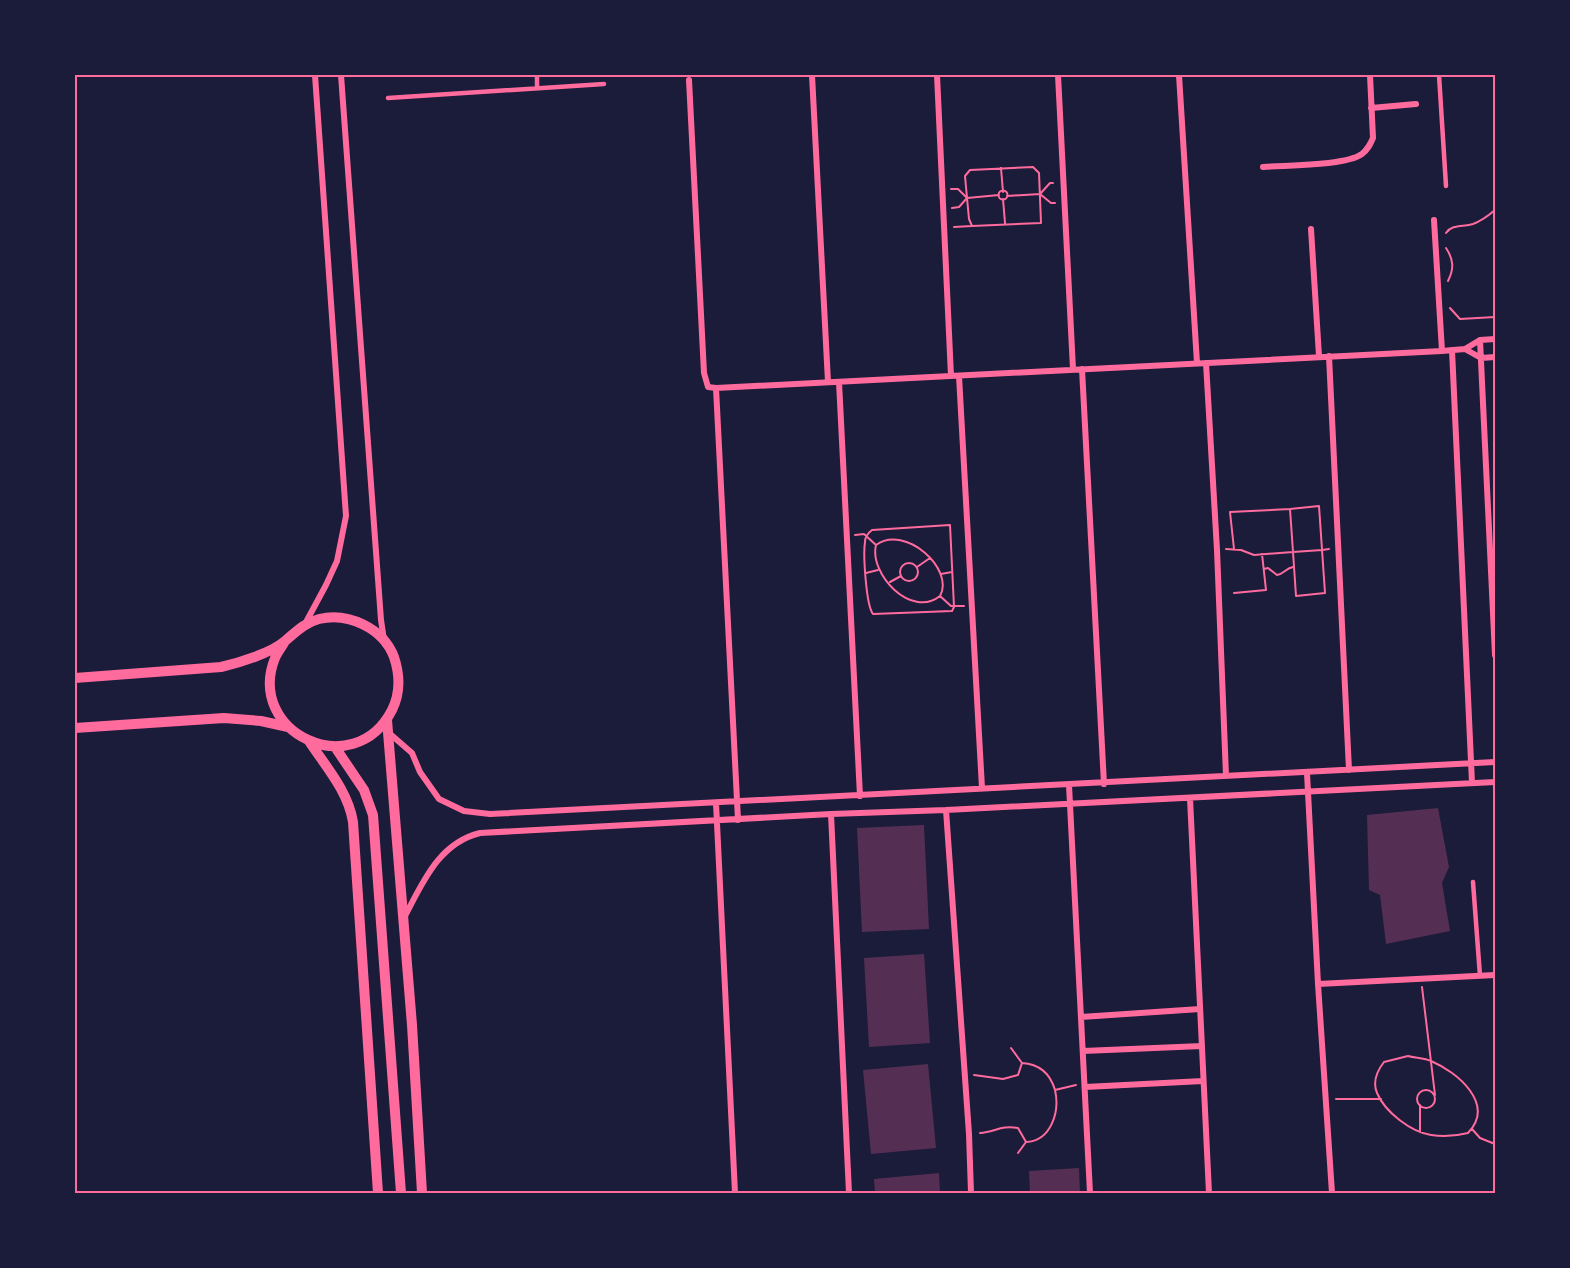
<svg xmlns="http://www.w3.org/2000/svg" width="1570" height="1268" viewBox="0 0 1570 1268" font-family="'Sofia Sans Condensed',sans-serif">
<rect width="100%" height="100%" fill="#1b1b3a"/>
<!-- building -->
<path fill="#542f53" d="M 1438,808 L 1449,867 L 1442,883 L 1450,931 L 1386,944 L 1380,895 L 1369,890 L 1367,815 Z
M 924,825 L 929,929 L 862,932 L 857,828 Z
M 924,954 L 930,1043 L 869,1047 L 864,958 Z
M 928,1064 L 936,1148 L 871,1154 L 863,1070 Z
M 1079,1168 L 1080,1193 L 1030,1193 L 1029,1171 Z
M 939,1173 L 940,1193 L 875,1193 L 874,1179 Z"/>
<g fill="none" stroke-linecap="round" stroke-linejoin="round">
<!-- path -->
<path stroke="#ff6b9d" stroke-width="2" d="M 1001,168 L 1003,192
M 951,189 L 958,189 L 967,198 L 969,219 L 972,226 L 1041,223 L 1039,173 L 1033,167 L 970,170 L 965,176 L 967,198
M998.5 195a4.5 4.5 0 1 1 9 0a4.5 4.5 0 1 1-9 0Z
M 1040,194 L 1051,203 L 1055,203
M 1007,196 L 1040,194 L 1050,183 L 1053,183
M 1003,199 L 1005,223
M 952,208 L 959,207 L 967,198 L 999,195
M 954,227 L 972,226
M 1446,233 C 1452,224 1463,227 1473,224 C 1481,221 1488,216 1495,210
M 1446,248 C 1454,260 1454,269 1448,281
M 1450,308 L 1460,319 L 1495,317
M 950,525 L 954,607 L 952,611 L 873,614 C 866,605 863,554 865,542 C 865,536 868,533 872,530 Z
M 855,535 L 864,534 L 876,545 C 869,574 911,619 940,596 C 955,569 905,524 876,545
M 1226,549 L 1241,550 L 1254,555 L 1293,552 L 1290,509 L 1319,506 L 1325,593 L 1296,596 L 1293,552 L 1322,550 L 1329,549
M 1234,549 L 1230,512 L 1290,509
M900 572a9 9 0 1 1 18 0a9 9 0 1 1-18 0Z
M 917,567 L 930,558
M 1264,569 L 1268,568 L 1277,575 C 1284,574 1286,568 1293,567
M 866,573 L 878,570
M 941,574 L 952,572
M 890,582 L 901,576
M 1234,593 L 1266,590 L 1262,554
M 940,596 L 951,606 L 964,606
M 1422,987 L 1435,1095
M 1011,1048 L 1022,1063 C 1039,1064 1050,1073 1055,1090
M 1408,1056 C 1415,1058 1424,1058 1431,1061 C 1457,1072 1496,1104 1468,1133 C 1456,1136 1444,1137 1431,1135 C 1411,1132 1385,1112 1377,1093 C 1372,1081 1377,1071 1384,1062 Z
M 974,1075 L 1003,1079 L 1018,1075 L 1022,1063
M1417 1099a9 9 0 1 1 18 0a9 9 0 1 1-18 0Z
M 1336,1099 L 1381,1099
M 1420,1105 L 1420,1132
M 1472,1129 L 1480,1138 L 1495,1144
M 980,1133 C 995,1132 1001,1125 1018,1128 L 1026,1142 C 1051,1141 1060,1112 1055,1090 L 1076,1085
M 1018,1153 L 1026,1142"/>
<!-- service -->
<path stroke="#ff6b9d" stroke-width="4.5" d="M 537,75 L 537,88
M 1439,75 L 1446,186
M 388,98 L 604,84
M 1473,882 L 1480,976"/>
<!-- minor -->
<path stroke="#ff6b9d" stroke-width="6" d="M 341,75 L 381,620 L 384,640
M 812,75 L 828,382
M 937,75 L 951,376
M 1058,75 L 1073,369
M 1179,75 L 1197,363
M 689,80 L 704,373 L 708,387 L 716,388
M 1371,108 L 1416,104
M 1263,167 C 1286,165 1345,166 1362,154 C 1368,149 1370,145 1373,138 L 1370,75
M 1434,220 L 1442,351
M 1311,229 L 1319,356
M 1480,340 L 1495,655
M 1465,349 L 1481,358 L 1495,357
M 1452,350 L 1472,783
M 1329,356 L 1349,770
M 1206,363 L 1217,550 L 1226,776
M 1082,369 L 1104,784
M 959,376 L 982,788
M 839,382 L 860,796
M 305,624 L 326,585 L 337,561 L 346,516 L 315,75
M 389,733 L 412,753 L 420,772 L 439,799 L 464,811 L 490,814 L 1495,762
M 1307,773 L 1318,984 L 1332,1193
M 1069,785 L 1090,1193
M 1190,798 L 1209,1193
M 716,803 L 735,1193
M 946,810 L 969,1134 L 971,1193
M 831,814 L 849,1193
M 738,820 L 716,388 L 1442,351 L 1465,349 L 1480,340 L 1495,339
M 405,916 C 423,882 439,843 480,833 L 831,814 L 946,810 L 1495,782
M 1318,984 L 1495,975
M 1081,1017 L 1200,1009
M 1083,1051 L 1202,1046
M 1085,1087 L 1203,1081"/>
<!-- tertiary -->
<path stroke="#ff6b9d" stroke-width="10" d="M 75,678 L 221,667 C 239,663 271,653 285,641 C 296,632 304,623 319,619 C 348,612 383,628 394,657 C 400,675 400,694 392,710 C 354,784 245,733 275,658 C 277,653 281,648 284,643
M 387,720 L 412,1025 L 422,1193
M 75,728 L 224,718 L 261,721 L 288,727
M 309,741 C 326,767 348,791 353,822 L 378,1193
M 335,747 L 364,790 L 373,815 L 401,1193"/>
</g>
<!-- border -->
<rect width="1570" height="1268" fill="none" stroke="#1b1b3a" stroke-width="153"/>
<rect x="76" y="76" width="1418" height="1116" fill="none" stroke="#ff6b9d" stroke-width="2"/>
</svg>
